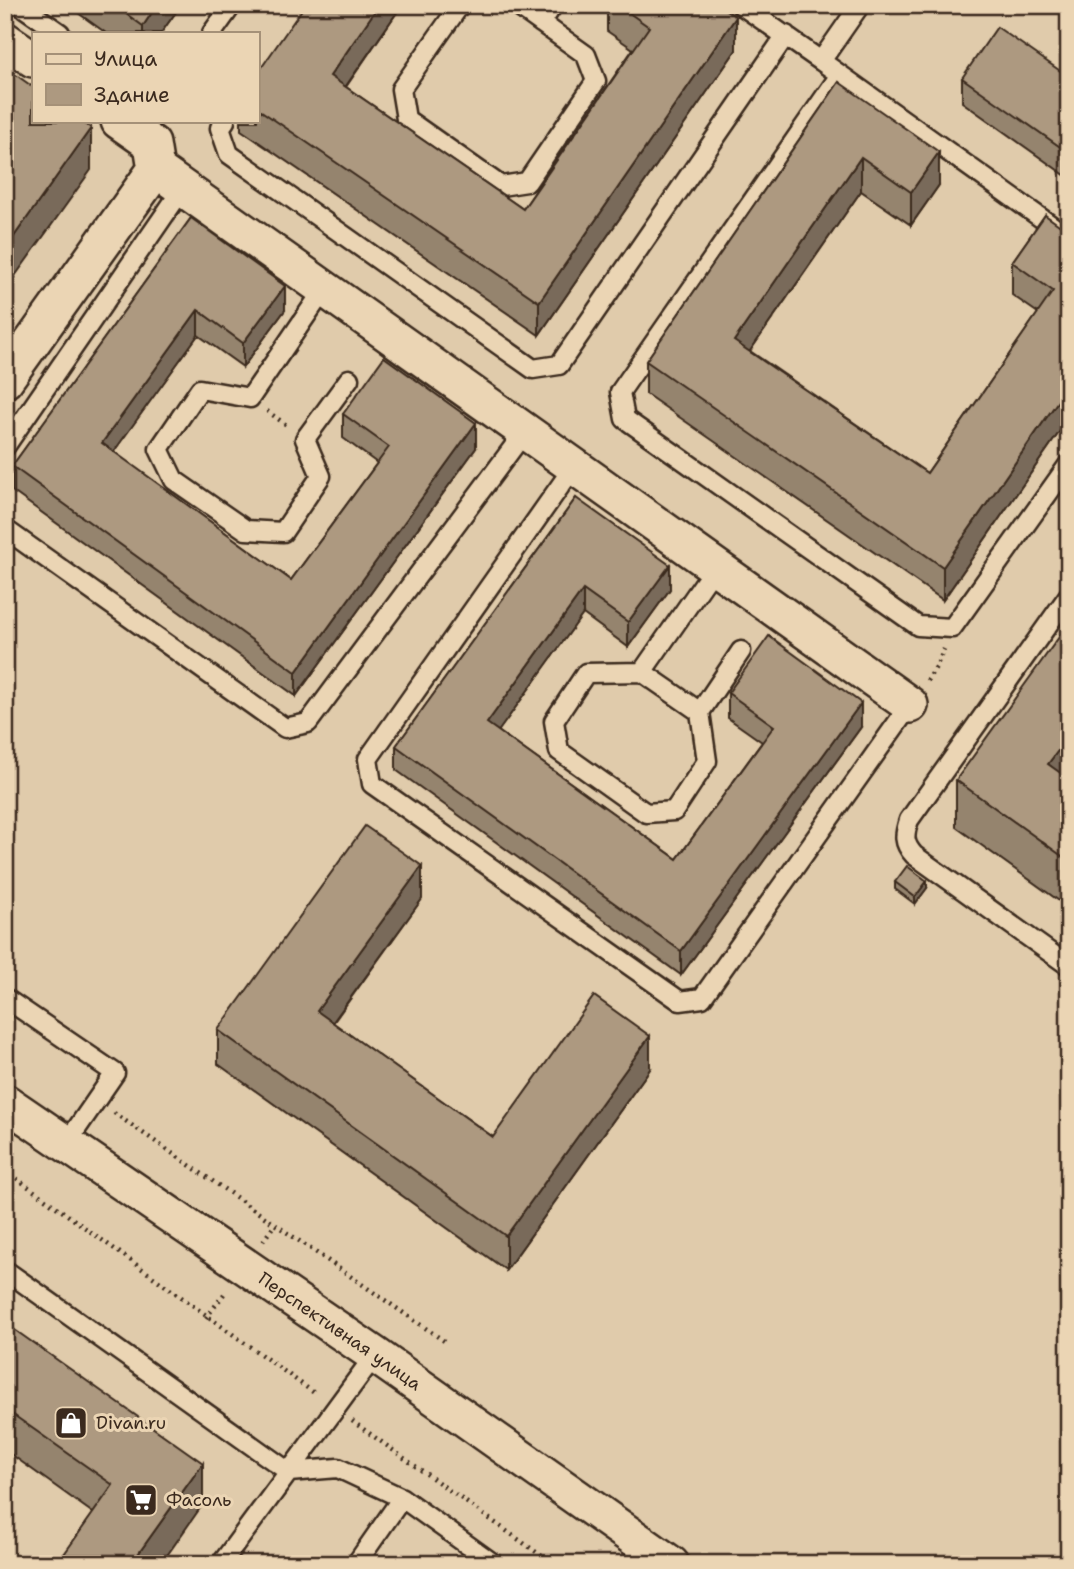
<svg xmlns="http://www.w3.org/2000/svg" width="1074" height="1569" viewBox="0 0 1074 1569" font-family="'Shantell Sans',sans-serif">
<rect width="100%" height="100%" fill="#e0cbab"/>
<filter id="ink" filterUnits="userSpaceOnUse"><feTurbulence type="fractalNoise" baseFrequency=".0143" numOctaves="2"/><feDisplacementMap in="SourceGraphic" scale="14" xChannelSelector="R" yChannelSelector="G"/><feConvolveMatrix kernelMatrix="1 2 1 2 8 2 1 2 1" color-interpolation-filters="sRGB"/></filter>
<g filter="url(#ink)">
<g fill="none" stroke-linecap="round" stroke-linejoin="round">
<defs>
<path id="lane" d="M 20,5 L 60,33
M 460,5 L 401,89 L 406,119 L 501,186 L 527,182 L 596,81 L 586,55 L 516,5
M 741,5 L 821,61 L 860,5
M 541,23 L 553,5
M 212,33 L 232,5
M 821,61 L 1069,238
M 840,75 L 620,392 L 625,419 L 918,626 L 952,628 L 1069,464
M 225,121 L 220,128 L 229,154 L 533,369 L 559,365 L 786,35
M 325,288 L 250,398 L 200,389 L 159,449 L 174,480 L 246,530 L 283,532 L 321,476 L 305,439 L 349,379
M 5,447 L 183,188
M 575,465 L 368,759 L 372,784 L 680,1001 L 702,998 L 910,705
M 5,529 L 285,728 L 308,723 L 526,430
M 716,566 L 642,672 L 586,673 L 554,721 L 559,751 L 646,813 L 674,811 L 707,761 L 700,712 L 741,651
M 1069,595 L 909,820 C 904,835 903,843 914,855 L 1069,966
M 642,672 L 700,712
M 5,998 L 115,1073 L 66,1144
M 5,1270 L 289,1472 L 338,1468 L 402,1498 L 494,1564
M 221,1564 L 375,1355
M 356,1564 L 402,1498"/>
<g id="street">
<path d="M 5,40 L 33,59"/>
<path d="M 156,169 L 910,705"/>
<path d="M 5,380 L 156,169 L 152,144 L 119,121"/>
<path id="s1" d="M 5,1102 L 375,1355 L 671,1564"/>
</g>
</defs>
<!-- lane casing -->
<use href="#lane" stroke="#3b2a1e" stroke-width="23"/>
<!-- street casing -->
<use href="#street" stroke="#3b2a1e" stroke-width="40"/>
<!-- path -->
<path stroke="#3b2a1e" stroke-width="4.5" stroke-dasharray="2 5" stroke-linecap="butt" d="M 267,411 L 288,426
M 927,681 L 936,667 L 944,649
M 114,1113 L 447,1343
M 5,1170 L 317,1395
M 263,1241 L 275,1224
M 206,1318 L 227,1290
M 352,1421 L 553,1564"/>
<!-- lane -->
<use href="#lane" stroke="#ebd5b4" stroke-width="18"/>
<!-- street -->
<use href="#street" stroke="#ebd5b4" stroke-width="35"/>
</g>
<!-- wall -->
<path fill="#95846e" stroke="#3b2a1e" stroke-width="2" d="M 67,5 L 181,5 L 161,33 L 106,33 Z
M 402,5 L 346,87 L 523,209 L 633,49 L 607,31 L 607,5 L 719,5 L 736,50 L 539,335 L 241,130 L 241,121 L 257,121 L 257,74 Z
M 1069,77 L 1069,178 L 962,102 L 962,78 Z
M 839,82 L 939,185 L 911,225 L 861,191 L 750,351 L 927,473 L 1038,313 L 1012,295 L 1012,262 L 1045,215 L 1069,418 L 943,600 L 646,394 L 646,361 Z
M 191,218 L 285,310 L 243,367 L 198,335 L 113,452 L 291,580 L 377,463 L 343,438 L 343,414 L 476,448 L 296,696 L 12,491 L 12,466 Z
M 576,498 L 670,589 L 628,647 L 583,614 L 498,731 L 677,859 L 762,742 L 728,718 L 728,693 L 861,727 L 681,975 L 396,770 L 396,746 Z
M 1069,638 L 1069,908 L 956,827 L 956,780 Z
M 895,882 L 927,888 L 915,904 L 895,889 Z
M 422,899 L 333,1023 L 493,1137 L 650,1069 L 506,1270 L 218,1064 L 218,1030 Z
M 5,1323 L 203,1504 L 93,1513 L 5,1450 Z"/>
<!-- shaded-wall -->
<path fill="#796b5a" stroke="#3b2a1e" stroke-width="2" d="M 157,5 L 181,5 L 161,33 L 143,33 L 143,26 Z
M 379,5 L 402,5 L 330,109 L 330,76 Z
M 736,17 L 736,50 L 539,335 L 539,302 Z
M 91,128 L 91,170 L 5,290 L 5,249 Z
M 939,152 L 939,185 L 911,225 L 911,192 Z
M 861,157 L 861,191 L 734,374 L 734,341 Z
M 285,286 L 285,310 L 243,367 L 243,343 Z
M 198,310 L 198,335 L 102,468 L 102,443 Z
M 1069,385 L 1069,418 L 943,600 L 943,567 Z
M 476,423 L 476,448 L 296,696 L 296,672 Z
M 670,565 L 670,589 L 628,647 L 628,622 Z
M 583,590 L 583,614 L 487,747 L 487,723 Z
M 861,703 L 861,727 L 681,975 L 681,951 Z
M 1069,736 L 1069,783 L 1048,764 Z
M 422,866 L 422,899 L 317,1044 L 317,1011 Z
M 927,881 L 927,888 L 915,904 L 915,897 Z
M 650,1036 L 650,1069 L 506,1270 L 506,1236 Z
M 203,1463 L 203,1504 L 161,1564 L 131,1564 Z"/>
<!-- building -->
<path fill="#ad9980" stroke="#3b2a1e" stroke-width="2" d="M 114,5 L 157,5 L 143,26 Z
M 305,5 L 379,5 L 330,76 L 523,209 L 649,27 L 618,5 L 719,5 L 736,17 L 539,302 L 257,108 L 257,74 Z
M 997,27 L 1069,77 L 1069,153 L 962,78 Z
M 9,70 L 33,87 L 33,121 L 80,121 L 91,128 L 5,249 L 5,157 L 10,150 L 5,147 L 5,76 Z
M 839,82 L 939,152 L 911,192 L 861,157 L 734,341 L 927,473 L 1053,291 L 1012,262 L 1045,215 L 1069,232 L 1069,385 L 943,567 L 646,361 Z
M 191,218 L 285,286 L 243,343 L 198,310 L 102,443 L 291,580 L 389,447 L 343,414 L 384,357 L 476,423 L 296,672 L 12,466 Z
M 576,498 L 670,565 L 628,622 L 583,590 L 487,723 L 677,859 L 774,726 L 728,693 L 769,636 L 861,703 L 681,951 L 396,746 Z
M 1062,633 L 1069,638 L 1069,736 L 1048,764 L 1069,779 L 1069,861 L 956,780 Z
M 365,826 L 422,866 L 317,1011 L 493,1137 L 594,996 L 650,1036 L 506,1236 L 218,1030 Z
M 907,866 L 927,881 L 915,897 L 895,882 Z
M 5,1323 L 203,1463 L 131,1564 L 57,1564 L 113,1485 L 5,1409 Z"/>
</g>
<!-- icons -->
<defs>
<symbol id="shop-square" viewBox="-11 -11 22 22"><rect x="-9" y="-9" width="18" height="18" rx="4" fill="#3b2a1e" stroke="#ebd5b4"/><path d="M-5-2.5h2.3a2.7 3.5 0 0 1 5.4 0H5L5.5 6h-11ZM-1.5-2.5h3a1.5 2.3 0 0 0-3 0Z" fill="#fff"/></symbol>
<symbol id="supermarket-square" viewBox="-11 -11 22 22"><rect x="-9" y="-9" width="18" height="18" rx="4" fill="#3b2a1e" stroke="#ebd5b4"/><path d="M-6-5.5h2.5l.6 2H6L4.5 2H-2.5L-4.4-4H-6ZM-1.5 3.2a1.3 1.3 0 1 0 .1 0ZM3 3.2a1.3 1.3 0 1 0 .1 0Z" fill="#fff"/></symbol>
</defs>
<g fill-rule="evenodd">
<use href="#shop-square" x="52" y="1404" width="38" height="38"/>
<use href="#supermarket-square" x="122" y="1481" width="38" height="38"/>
</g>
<g text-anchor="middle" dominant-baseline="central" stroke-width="6" stroke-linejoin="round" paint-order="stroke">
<!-- street labels -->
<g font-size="18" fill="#3b2a1e" stroke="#ebd5b4">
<text stroke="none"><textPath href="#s1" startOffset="406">Перспективная улица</textPath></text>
</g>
<!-- poi labels -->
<g font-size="18" fill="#3b2a1e" stroke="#ebd5b4" text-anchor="start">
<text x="96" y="1423">Divan.ru</text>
<text x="166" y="1500">Фасоль</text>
</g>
</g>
<!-- margin -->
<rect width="1074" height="1569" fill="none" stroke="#ebd5b4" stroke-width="28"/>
<rect x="14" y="14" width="1046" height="1541" fill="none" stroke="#3b2a1e" stroke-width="2.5" filter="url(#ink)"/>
<!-- legend -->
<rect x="32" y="32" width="228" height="91" fill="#ebd5b4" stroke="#a59178" stroke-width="2"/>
<rect x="46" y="54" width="35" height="10" fill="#ebd5b4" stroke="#a59178" stroke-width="2"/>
<text x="94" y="66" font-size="21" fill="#3b2a1e">Улица</text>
<rect x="46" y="84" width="35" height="21" fill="#ad9980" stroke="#a59178" stroke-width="2"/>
<text x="94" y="102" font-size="21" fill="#3b2a1e">Здание</text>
</svg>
